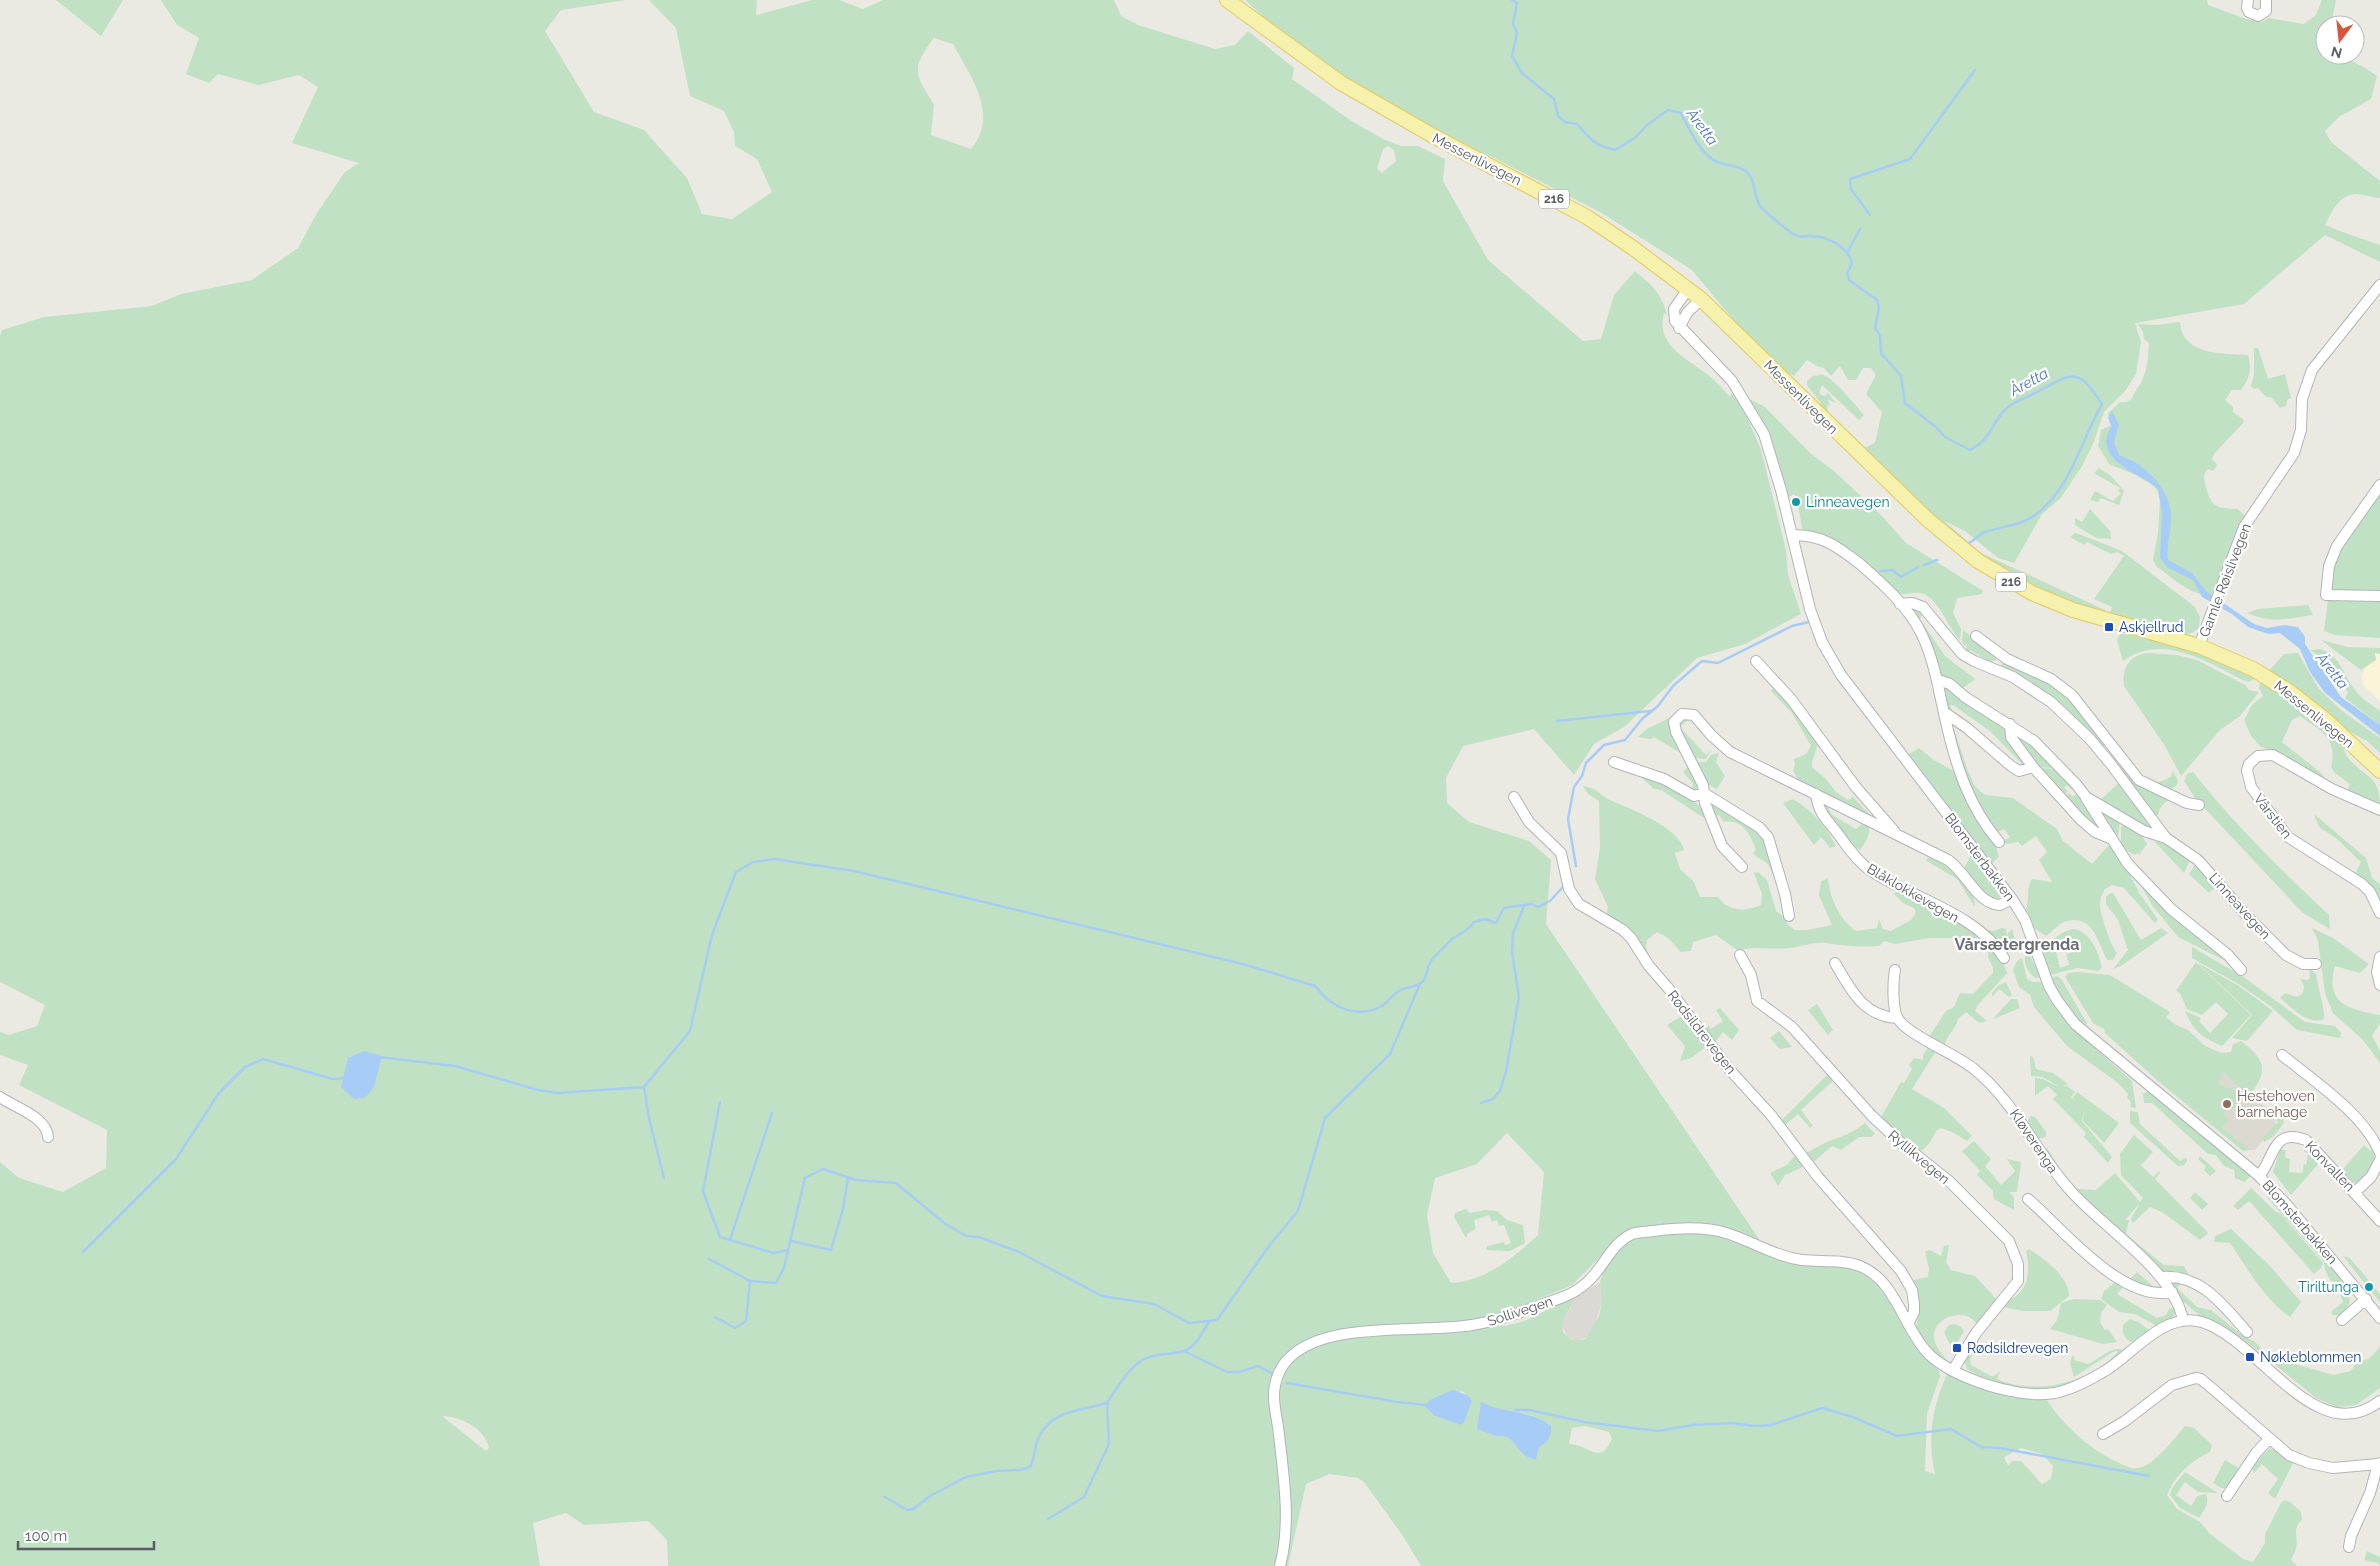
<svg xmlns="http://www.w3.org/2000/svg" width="2380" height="1566" viewBox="0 0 2380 1566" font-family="Raleway,sans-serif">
<rect width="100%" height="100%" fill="#ebeae2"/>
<!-- commercial -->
<path fill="#faf5d8" d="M 2380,649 L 2380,701 L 2363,685 L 2362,676 L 2371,652 Z"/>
<!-- industrial -->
<path fill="#dad9d4" d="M 1600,1282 L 1602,1303 L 1593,1330 L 1585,1338 L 1577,1341 L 1568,1337 L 1561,1325 L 1571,1307 L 1570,1297 L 1587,1290 Z"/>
<!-- education -->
<path fill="#dbd9d0" d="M 2201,1054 L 2274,1115 L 2276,1125 L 2255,1150 L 2250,1150 L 2175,1088 Z"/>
<!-- green -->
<path fill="#c0e1c3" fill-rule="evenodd" d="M 56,0 L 123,0 L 101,36 Z
M 161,0 L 626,0 L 561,10 L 545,31 L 594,112 L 644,130 L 687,178 L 702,214 L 732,219 L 772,192 L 757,159 L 735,146 L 734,132 L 724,111 L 690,96 L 676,28 L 649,0 L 757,0 L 756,15 L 812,0 L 839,0 L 863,9 L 883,0 L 1114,0 L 1121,16 L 1138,25 L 1215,49 L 1235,45 L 1248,31 L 1294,68 L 1292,79 L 1353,122 L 1385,140 L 1401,146 L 1418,146 L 1445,159 L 1443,181 L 1488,260 L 1583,341 L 1601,339 L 1614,295 L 1635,271 C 1651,284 1662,294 1667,315 L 1664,313 C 1655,345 1687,358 1708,375 C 1716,381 1723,389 1730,397 L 1732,392 L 1747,417 L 1761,450 L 1786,550 L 1788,575 L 1801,614 L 1745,644 L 1697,658 L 1624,727 L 1594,744 L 1574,775 L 1534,729 L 1463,746 L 1446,778 L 1447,803 L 1469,822 L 1529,841 L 1551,860 L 1546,924 L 1761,1242 L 1726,1228 L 1695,1224 L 1641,1227 L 1623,1234 L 1572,1285 L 1513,1310 L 1463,1322 L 1378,1325 L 1333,1331 L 1307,1341 L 1285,1353 L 1274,1369 L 1278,1380 C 1310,1313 1450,1338 1513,1324 C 1534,1320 1551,1306 1570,1297 L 1572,1300 C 1571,1312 1560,1318 1563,1332 C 1570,1340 1575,1342 1585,1339 L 1599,1316 L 1602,1303 L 1600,1282 L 1603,1271 L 1622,1245 L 1636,1238 L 1680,1233 L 1709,1233 L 1759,1251 L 1850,1267 C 1883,1280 1891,1307 1909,1336 C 1917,1349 1928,1360 1939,1371 L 1940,1376 L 1927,1414 L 1925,1471 L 1935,1474 C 1927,1438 1932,1408 1947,1374 L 1951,1373 L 2045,1398 C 2064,1425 2085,1446 2115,1461 C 2122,1464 2129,1469 2137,1468 C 2152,1468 2175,1438 2185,1426 L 2194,1428 L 2212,1445 L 2210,1452 C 2191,1461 2175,1475 2167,1495 L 2177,1509 L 2200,1522 L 2210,1534 L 2243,1559 L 2253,1562 L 2265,1543 L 2265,1534 L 2281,1503 L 2285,1500 L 2290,1502 L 2301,1512 L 2302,1520 C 2291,1530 2299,1536 2296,1548 C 2295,1552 2293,1555 2291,1560 L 2297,1566 L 1421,1566 L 1403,1536 L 1364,1482 L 1358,1478 L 1329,1474 L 1306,1484 L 1288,1566 L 668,1566 L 667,1540 L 648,1521 L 584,1525 L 566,1513 L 533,1523 L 540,1566 L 0,1566 L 0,1162 L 19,1178 L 63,1192 L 106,1168 L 107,1130 L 19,1085 L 28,1065 L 0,1055 L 0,1032 L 9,1035 L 37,1026 L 45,1005 L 0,982 L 0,336 L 2,330 L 44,317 L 152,306 L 181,294 L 252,280 L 298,248 L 317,213 L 345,172 L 359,163 L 292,143 L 318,87 L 299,75 L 259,85 L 218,74 L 209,83 L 186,74 L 199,38 L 177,25 ZM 934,38 L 953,44 C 970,76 1000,114 971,149 L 931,135 L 934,105 C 915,73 910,70 934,38 ZM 1388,146 L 1394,150 L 1396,161 L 1382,173 L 1377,169 L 1383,149 ZM 1507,1133 L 1544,1172 L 1538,1235 C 1513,1258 1486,1281 1451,1283 L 1433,1253 L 1427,1215 L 1435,1178 L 1477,1164 ZM 1461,1391 L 1468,1395 L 1472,1401 L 1464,1423 L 1461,1425 L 1435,1416 ZM 1494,1409 C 1513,1411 1536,1413 1551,1426 L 1539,1447 L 1536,1459 L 1525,1456 L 1508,1437 L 1496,1436 L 1490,1432 ZM 442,1416 C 461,1417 485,1428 489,1448 L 486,1451 ZM 1585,1426 L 1609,1432 L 1612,1439 C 1600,1468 1586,1442 1569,1444 L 1572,1428 ZM 2021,1448 L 2042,1454 L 2053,1466 L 2051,1479 L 2042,1484 L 2021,1461 L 2012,1461 L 2008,1466 L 2004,1457 Z
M 1245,0 L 2207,0 L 2208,5 L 2246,19 L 2262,22 L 2269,18 L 2304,24 L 2316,15 L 2322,0 L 2336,0 L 2331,25 L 2325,25 L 2325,55 C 2342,55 2363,65 2377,76 L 2371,99 L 2339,117 L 2325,131 L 2331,142 L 2380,181 L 2380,198 C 2373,198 2363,194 2356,194 C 2337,196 2333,211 2325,225 C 2344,233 2360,238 2380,245 L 2380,262 L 2325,235 L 2244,304 L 2135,323 L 2141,342 L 2136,374 L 2125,391 L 2104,412 L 2093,444 L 2082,466 L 2060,499 L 2042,514 L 2014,563 L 1998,558 L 1965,531 L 1944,521 L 1981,553 L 2105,610 L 2109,616 L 2112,607 L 2094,599 L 2124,556 L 2117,552 L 2111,554 L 2087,542 L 2084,545 L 2070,537 L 2075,533 L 2079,534 L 2122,551 L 2195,607 L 2200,617 L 2199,628 L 2192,633 L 2184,635 L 2120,620 L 2067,604 L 2023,583 L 2000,570 L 1956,539 L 1864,448 L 1875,443 L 1882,412 L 1866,394 L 1876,375 L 1871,368 L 1863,368 L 1856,380 L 1848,380 L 1840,366 L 1831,376 L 1824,368 L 1819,367 L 1807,360 L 1794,376 L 1775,365 L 1752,342 L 1692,270 L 1600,212 L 1490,156 L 1484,157 L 1475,153 L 1369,95 L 1320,64 L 1301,51 Z
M 2180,322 C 2182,356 2223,353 2248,355 C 2252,368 2250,379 2241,390 L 2232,390 L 2225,400 L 2233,407 L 2233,412 L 2244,420 L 2243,423 L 2214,454 L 2212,459 L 2217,465 L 2213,471 L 2208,469 C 2202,475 2204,480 2206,487 C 2211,508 2218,508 2238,509 L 2245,516 L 2216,592 C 2198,603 2172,577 2157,567 L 2153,560 L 2158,533 L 2160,501 L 2158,492 L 2154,486 L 2136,475 L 2109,464 L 2098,446 L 2101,430 L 2110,426 L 2108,413 L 2120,402 L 2126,402 L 2132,399 C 2135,389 2140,387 2143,378 C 2148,367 2148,355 2149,343 L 2144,339 L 2143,332 L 2138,324 L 2157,325 Z
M 2254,348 L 2258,348 L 2268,379 L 2285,374 L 2291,398 L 2287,400 L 2286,406 L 2280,408 L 2271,397 L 2266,397 L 2258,388 L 2254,389 L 2251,386 L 2254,374 Z
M 1820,374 C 1832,375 1855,405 1864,415 L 1859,420 L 1822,385 L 1819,392 L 1821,395 L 1826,396 L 1827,392 L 1836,403 L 1827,399 L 1830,404 L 1827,407 L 1828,411 L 1827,413 L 1823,412 L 1820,402 L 1807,385 L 1807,381 L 1814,375 L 1816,376 Z
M 1749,399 L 1765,407 L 1810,453 L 1834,471 L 1880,514 L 1906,543 L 1983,591 L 1982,594 L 1957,598 L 1953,613 L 1961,629 L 1960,640 C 1947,627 1939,597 1920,593 C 1912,592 1906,596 1897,593 L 1802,528 L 1797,499 L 1794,494 L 1789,497 C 1773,461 1774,433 1749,399 Z
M 2099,468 L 2110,475 L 2124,491 L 2119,505 L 2101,498 L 2098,502 L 2090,500 L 2095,491 L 2113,501 L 2121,493 L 2118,491 L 2120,488 L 2094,473 Z
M 2380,486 L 2380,596 L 2330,590 L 2335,557 Z
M 2090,509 L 2110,531 L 2111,539 L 2096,538 L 2075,525 L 2075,518 L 2082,522 Z
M 2328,599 L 2380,600 L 2380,638 L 2335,635 L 2324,631 Z
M 2308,605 L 2313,615 C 2284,619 2274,624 2247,613 L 2258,609 Z
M 1912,607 L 1923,612 L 1920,619 L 1945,656 L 1975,679 L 1963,688 L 1940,675 L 1911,612 Z
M 1963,630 L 1996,655 L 1996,660 L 1990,662 L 1970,650 L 1967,654 L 1965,652 L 1967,647 L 1962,642 Z
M 2120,634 L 2142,636 L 2184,647 L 2255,678 L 2249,682 L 2243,680 C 2207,662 2162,632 2123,661 L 2117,640 Z
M 2321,640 L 2348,647 L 2380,648 L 2380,654 L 2375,653 L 2376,660 L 2361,670 Z
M 2320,649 C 2340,655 2342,672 2353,687 C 2359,697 2370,704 2380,711 L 2380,725 L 2345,698 L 2348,692 L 2331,664 L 2310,650 Z
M 2151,653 L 2177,655 L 2197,660 L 2245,685 L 2249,690 L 2259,692 L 2240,716 L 2220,730 L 2181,776 L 2165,746 L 2124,686 C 2121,667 2131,653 2151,653 Z
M 2298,653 L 2319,689 L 2341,710 L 2380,738 L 2380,753 L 2367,741 L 2343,728 L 2268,672 L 2284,654 Z
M 2007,662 L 2037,675 L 2072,698 L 2107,745 L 2100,748 L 1999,666 Z
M 2261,680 C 2288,698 2315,716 2338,739 C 2343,744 2344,753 2349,759 C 2367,779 2380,775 2380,807 L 2349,793 L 2348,789 L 2350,784 L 2335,773 L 2331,767 C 2338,738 2321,731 2300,716 L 2292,720 L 2282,742 L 2320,772 L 2327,781 L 2277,752 L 2261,747 L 2251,736 L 2244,720 L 2252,705 L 2263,696 L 2259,688 Z
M 1941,683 L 2007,725 L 2026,763 L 2023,765 L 1990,731 L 1953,705 L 1950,706 L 1952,710 L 1948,710 Z
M 1776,685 L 1818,744 L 1812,762 L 1812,767 L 1826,779 L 1836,792 L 1848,800 L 1853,797 L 1874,819 L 1798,780 L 1793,770 L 1795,766 L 1794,759 L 1806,754 L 1811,746 L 1792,713 L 1771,691 Z
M 1691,717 L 1680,727 L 1706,755 L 1712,749 L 1706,759 L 1695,758 L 1678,732 L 1681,718 Z
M 1669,718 L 1670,731 L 1677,744 L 1698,786 L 1695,790 L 1691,789 L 1693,784 L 1683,772 L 1688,767 L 1682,754 L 1654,737 L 1651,739 L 1638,737 L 1647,729 Z
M 1949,721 L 1954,729 L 1967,768 L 1974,785 L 1981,792 L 1986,795 L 2013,798 L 2057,829 L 2063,841 L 2092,864 L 2109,845 L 2116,848 L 2140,894 L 2158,920 L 2155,923 L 2153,921 L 2124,888 L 2112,885 L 2105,889 C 2102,894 2100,898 2100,904 C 2100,914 2111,947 2117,953 L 2113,960 L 2107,960 C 2097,940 2093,913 2064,922 C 2058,924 2052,932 2046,936 L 2034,928 L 2026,909 C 2030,898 2026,888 2032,879 L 2052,882 L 2039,860 L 2047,852 L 2036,836 L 2022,846 L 2018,842 L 2007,844 L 2003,841 L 2010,837 L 2004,829 L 1995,833 L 1972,801 Z
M 2012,732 L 2026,738 L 2057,768 L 2036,767 Z
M 1919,748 L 1934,760 L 1955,772 L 1995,842 L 1999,857 L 1991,864 L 1909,754 Z
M 1719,753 L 1716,762 L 1725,776 L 1717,789 L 1705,783 L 1696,762 L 1706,762 L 1711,755 Z
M 2118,765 L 2171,797 L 2160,808 L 2158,815 L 2154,815 Z
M 2037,768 L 2059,769 L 2075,787 L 2072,790 L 2067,785 L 2064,788 L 2068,791 L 2063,796 Z
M 2173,771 L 2178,780 L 2177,785 L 2168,791 L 2157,783 L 2171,777 Z
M 2193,772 C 2233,823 2281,870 2329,915 L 2330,929 L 2303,913 L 2195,798 L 2184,781 L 2187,774 Z
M 1639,775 C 1656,780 1705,799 1707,820 L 1661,790 L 1654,789 Z
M 2122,780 L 2158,834 L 2098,802 Z
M 1583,786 C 1598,788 1598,794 1610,800 C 1629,808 1680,828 1684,850 L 1675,853 L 1680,869 L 1694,882 L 1700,897 L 1718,897 C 1729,912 1744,912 1761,905 L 1762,894 L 1754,873 L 1758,872 L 1767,880 L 1776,911 L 1784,917 L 1788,925 L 1795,930 L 1807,930 L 1832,925 L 1819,895 L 1821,881 L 1828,879 C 1830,899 1839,919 1856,931 L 1877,928 L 1879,919 L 1883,929 L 1891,931 L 1911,920 L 1916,913 L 1914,908 L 1903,903 L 1894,894 L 1897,890 L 1975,932 L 1977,938 L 1930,938 L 1895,944 L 1884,941 L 1879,946 C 1861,947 1842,946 1826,943 C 1815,942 1802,946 1791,948 C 1773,950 1755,946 1737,950 L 1716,935 L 1693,942 L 1691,951 L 1681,952 L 1668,938 L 1657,932 L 1647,940 L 1646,947 L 1649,955 L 1645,956 L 1606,918 L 1608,907 L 1595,879 L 1600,848 L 1599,801 L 1588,794 Z
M 2077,789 L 2102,828 L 2100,832 L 2064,797 L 2069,793 L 2073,797 L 2076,794 L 2074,792 Z
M 1793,799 C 1812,810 1826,826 1836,846 L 1830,848 L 1821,837 L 1814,845 L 1783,803 Z
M 1709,802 L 1763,836 C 1763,850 1774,860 1773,875 L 1768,864 L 1753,854 L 1756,849 C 1750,834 1742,819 1724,822 L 1719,815 L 1715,816 Z
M 1823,803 L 1827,804 L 1831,814 L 1856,829 L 1862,824 L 1868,825 C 1872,834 1865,843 1860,850 C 1857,850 1831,824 1828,819 C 1825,814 1824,808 1823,803 Z
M 2093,806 L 2120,822 L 2117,842 Z
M 2314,814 L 2366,858 L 2372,878 L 2380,884 L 2380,904 L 2355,875 L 2361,862 L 2337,839 L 2319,827 Z
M 2123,823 L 2140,833 L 2147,844 L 2139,855 L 2137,853 L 2135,855 L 2121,847 L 2121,828 Z
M 2161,840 L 2190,860 L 2184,873 L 2155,842 Z
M 1972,852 L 2002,893 L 1999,899 L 1984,896 L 1964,869 Z
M 1928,858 L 1932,858 C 1951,869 1975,883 1975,907 L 1957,879 L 1925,860 Z
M 2195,865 L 2198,865 L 2217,886 L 2209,893 L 2189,874 Z
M 2136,877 L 2234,965 L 2178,937 L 2152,905 Z
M 2110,893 L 2113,893 L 2141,940 L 2161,928 L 2168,933 L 2121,966 L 2113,969 L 2128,950 L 2118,920 L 2106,904 L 2106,897 Z
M 2002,928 L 2006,929 L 2007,935 L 2012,929 L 2016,943 L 2011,949 L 2004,948 L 1983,929 L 1994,931 Z
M 2312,928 L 2333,938 L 2369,964 L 2360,973 L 2335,966 C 2324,1005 2350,1009 2380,1015 L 2380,1023 L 2372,1036 L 2380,1051 L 2380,1063 L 2363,1040 L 2333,1013 L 2325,993 L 2318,941 Z
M 2073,929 C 2090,930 2099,953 2102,968 L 2098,971 L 2077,968 L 2050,975 C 2048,969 2044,961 2044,955 C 2045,943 2062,931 2073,929 ZM 2071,944 L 2073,952 L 2066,954 L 2069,965 L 2060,968 L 2056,952 L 2061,951 L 2060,946 Z
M 1988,943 L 2002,960 L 2007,973 L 1977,1006 L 1975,1011 L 1987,1021 L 1979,1023 L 1966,1012 L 1958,1019 C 1956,1030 1945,1036 1945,1045 L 1929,1037 L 1946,1011 L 1954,1007 L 1960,993 L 1973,994 L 1993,973 L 1993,968 L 1988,957 Z
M 2192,947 L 2242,976 L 2305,1022 L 2335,1026 L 2341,1033 L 2340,1038 L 2297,1030 L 2269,1005 L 2240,985 L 2192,958 Z
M 2027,950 L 2057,1009 L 2073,1029 L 2132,1081 L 2136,1108 L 2130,1107 L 2131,1102 L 2127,1098 L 2128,1094 L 2118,1083 L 2067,1046 L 2034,1007 L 2030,995 L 2019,987 L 2013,970 L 2017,961 L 2022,958 L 2027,979 L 2032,982 L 2041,982 L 2040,978 L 2035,978 C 2026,972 2022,959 2027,950 Z
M 2196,962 L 2251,1015 L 2222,1046 C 2202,1037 2194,1032 2185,1011 L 2201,1018 L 2199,1021 L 2210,1033 L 2228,1014 L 2216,1002 L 2202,1015 L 2187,1009 L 2180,993 L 2176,991 Z
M 2198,963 L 2239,986 L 2273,1011 L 2247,1041 L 2232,1038 L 2252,1015 Z
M 2309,968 L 2316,974 C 2317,983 2326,1014 2324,1019 C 2308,1026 2291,1007 2280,998 L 2285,993 L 2297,997 L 2303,993 L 2304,986 L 2300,979 L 2308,980 L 2310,977 Z
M 2078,972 L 2110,975 L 2170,1012 L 2166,1017 L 2176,1025 L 2188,1030 L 2205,1046 L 2221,1053 L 2231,1052 L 2233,1044 L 2241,1041 C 2266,1060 2269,1071 2249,1096 L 2223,1072 L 2218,1083 L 2233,1090 L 2240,1100 L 2234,1108 L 2230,1107 L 2223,1114 L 2229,1120 L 2222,1127 L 2250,1150 L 2243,1151 L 2158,1081 L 2105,1033 L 2104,1029 L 2093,1023 L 2065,977 L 2068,973 Z
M 2057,976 L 2062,980 L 2088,1025 C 2070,1017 2060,993 2051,978 Z
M 2006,982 L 2012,995 L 2009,997 L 1999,989 L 1992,997 L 1992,993 L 1998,986 Z
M 2011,999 L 2017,999 L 2020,1008 L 1993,1019 Z
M 1817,1004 L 1833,1030 L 1828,1035 L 1808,1010 Z
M 1720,1008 L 1739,1030 L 1732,1040 L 1723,1032 L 1714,1044 L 1706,1033 L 1708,1025 L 1711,1029 L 1723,1021 L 1716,1010 Z
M 1682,1016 L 1688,1019 L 1707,1046 L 1691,1058 L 1680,1061 L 1685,1046 L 1667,1025 Z
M 1779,1031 L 1792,1047 L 1780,1049 L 1770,1038 Z
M 1930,1045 L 1938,1048 L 1912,1089 L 1944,1108 L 1972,1136 L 1967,1141 L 1954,1133 L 1941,1128 L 1936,1131 C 1933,1139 1925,1150 1917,1153 L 1882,1123 L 1881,1117 L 1901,1082 L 1904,1083 L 1912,1069 L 1909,1065 L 1914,1058 L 1923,1060 L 1923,1055 Z
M 2030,1056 L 2033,1057 L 2036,1069 L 2053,1073 L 2068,1084 L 2063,1086 L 2067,1086 L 2075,1092 L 2071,1097 L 2075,1101 L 2073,1097 L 2077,1092 L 2119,1123 L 2104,1143 L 2083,1121 L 2084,1109 L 2082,1121 L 2112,1157 L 2108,1163 L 2084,1137 L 2086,1133 L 2053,1099 L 2057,1095 L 2048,1086 L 2035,1096 L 2035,1078 L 2043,1079 L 2059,1087 L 2043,1077 L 2031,1076 Z
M 1828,1074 L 1834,1080 L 1801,1110 L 1813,1126 L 1810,1128 L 1798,1114 L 1785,1125 L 1781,1121 Z
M 2149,1091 L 2251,1175 L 2245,1182 L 2235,1178 L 2234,1170 L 2223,1165 L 2216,1155 L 2208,1154 L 2152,1103 L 2144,1103 L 2143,1094 Z
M 2261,1104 L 2283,1116 L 2284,1123 L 2274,1136 L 2264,1142 L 2263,1138 L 2278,1122 Z
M 2130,1111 L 2138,1112 L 2140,1124 L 2180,1161 L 2186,1157 L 2187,1161 L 2184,1165 L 2178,1166 L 2130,1123 Z
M 2030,1116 L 2035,1117 L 2046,1132 L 2046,1137 L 2038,1139 L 2028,1122 Z
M 1865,1123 L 1875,1134 L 1871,1137 L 1859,1137 L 1841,1150 L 1832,1146 L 1812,1163 L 1803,1154 C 1812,1151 1821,1144 1829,1141 C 1843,1136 1853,1133 1865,1123 Z
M 2134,1135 L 2153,1152 L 2141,1165 L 2153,1177 L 2159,1171 L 2160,1173 L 2155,1179 L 2208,1233 L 2200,1240 L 2162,1212 L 2150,1207 L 2133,1223 L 2131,1219 L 2140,1203 L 2125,1220 L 2129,1220 L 2126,1234 L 2164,1265 L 2184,1266 L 2189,1276 L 2176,1271 L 2163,1273 L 2080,1196 L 2046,1153 L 2047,1148 L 2066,1178 L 2078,1189 L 2096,1190 L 2115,1173 L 2140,1202 L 2143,1198 L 2121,1175 L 2120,1154 Z
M 2300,1140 L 2320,1162 L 2291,1195 L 2273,1172 L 2280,1150 L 2286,1150 L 2285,1157 L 2290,1159 L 2289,1172 L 2302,1173 L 2304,1164 L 2306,1165 L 2308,1153 L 2304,1152 L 2305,1146 L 2290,1141 Z
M 1974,1141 L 1991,1159 L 1985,1166 L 2001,1185 L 2015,1171 L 2007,1159 L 2021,1162 L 2017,1192 L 2009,1192 L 2014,1197 L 2014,1210 L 1994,1199 L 1993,1191 L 1977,1175 L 1980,1171 L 1962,1151 Z
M 2364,1145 L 2370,1151 L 2372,1150 L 2376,1162 L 2372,1169 L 2356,1183 L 2352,1182 L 2342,1170 Z
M 1796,1154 L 1805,1166 L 1785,1175 L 1778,1186 L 1770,1173 L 1787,1165 Z
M 2200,1156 L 2216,1171 L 2210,1176 L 2204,1170 L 2206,1167 L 2198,1159 Z
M 2251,1188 L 2276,1212 L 2280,1213 L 2323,1263 L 2321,1268 L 2314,1274 L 2249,1201 L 2238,1210 L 2233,1206 Z
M 2195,1192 L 2208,1204 L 2202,1210 L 2190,1198 Z
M 2269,1194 C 2284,1210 2350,1282 2350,1299 C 2350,1306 2344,1311 2340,1315 L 2332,1315 L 2332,1311 L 2343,1302 C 2340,1287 2324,1279 2324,1262 L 2266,1196 Z
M 1466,1209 L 1470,1213 L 1485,1210 L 1497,1211 L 1507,1220 L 1523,1225 L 1525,1243 L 1510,1251 L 1486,1250 L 1487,1246 L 1504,1242 L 1505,1245 L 1511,1243 L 1504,1225 L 1499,1226 L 1497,1220 L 1492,1222 L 1489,1215 L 1474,1220 L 1476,1229 L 1468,1233 L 1466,1238 L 1454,1217 L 1455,1213 Z
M 2231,1229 L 2270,1266 L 2301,1302 L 2290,1317 C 2265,1300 2247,1268 2230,1243 L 2214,1242 L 2215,1236 Z
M 1949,1245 L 1946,1262 L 1951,1270 L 1975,1276 L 1998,1301 L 1977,1325 C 1968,1306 1932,1316 1934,1338 C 1935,1347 1943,1354 1948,1362 L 1932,1353 L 1916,1331 L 1918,1309 L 1913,1283 L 1914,1280 L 1928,1277 L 1929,1268 L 1925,1252 L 1930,1250 L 1941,1256 L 1944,1246 Z
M 2029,1249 C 2044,1259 2069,1276 2069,1296 L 2050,1311 L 2023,1311 L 2003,1307 C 2006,1301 2010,1300 2015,1297 C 2030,1286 2030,1267 2026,1251 Z
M 2343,1256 L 2350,1258 L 2380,1294 L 2380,1302 L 2370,1290 L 2372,1287 L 2368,1283 L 2365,1284 Z
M 2137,1272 L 2156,1289 L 2150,1290 L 2136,1281 L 2128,1281 Z
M 2175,1280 L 2182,1282 L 2177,1288 L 2197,1307 L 2211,1310 L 2242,1335 L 2255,1342 L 2270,1357 L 2334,1375 L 2351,1371 L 2358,1361 L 2369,1359 L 2380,1347 L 2380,1388 L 2356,1405 L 2337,1407 L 2316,1398 L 2246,1341 L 2223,1325 L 2199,1315 L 2171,1291 L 2172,1284 Z
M 2117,1281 L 2124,1286 L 2117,1294 L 2157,1318 L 2166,1315 L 2169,1309 L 2174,1308 L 2175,1312 L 2173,1318 L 2157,1326 L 2135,1314 L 2119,1312 L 2101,1299 L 2104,1291 Z
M 2074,1299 L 2100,1300 L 2107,1305 L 2101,1313 L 2100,1322 L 2105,1330 L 2108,1329 L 2117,1342 L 2103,1344 L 2050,1329 L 2057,1320 L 2061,1303 Z
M 2130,1319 L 2138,1322 L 2149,1330 L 2133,1342 C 2125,1341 2122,1333 2123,1325 Z
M 1954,1324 L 1960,1326 L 1964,1331 L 1957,1343 L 1953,1341 L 1950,1345 L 1944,1332 L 1949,1325 Z
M 1978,1338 L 1978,1342 L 1970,1360 L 1971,1365 L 1991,1376 L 1994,1376 L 2000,1371 L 1997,1379 C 2035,1396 2089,1383 2117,1353 L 2117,1351 L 2113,1352 L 2074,1377 L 2070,1363 L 2072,1356 L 2075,1357 L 2074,1360 L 2088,1364 C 2099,1359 2112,1345 2123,1350 L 2122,1353 C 2081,1383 2047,1399 1996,1381 C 1986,1378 1976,1375 1967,1369 L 1964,1359 Z
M 2270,1448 L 2294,1461 L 2275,1499 L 2268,1493 L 2278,1479 L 2262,1464 L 2254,1473 L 2251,1467 Z
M 2225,1460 L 2242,1470 L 2228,1488 L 2221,1488 L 2213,1483 Z
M 2185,1472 L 2218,1493 L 2198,1492 L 2185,1482 L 2176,1495 L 2191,1506 L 2197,1496 L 2206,1494 C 2210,1504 2204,1510 2199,1518 L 2180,1508 L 2170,1495 L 2172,1488 Z
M 2367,1551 L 2380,1557 L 2380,1566 L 2378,1563 L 2364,1560 Z"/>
<!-- water -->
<path fill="#a7cdf6" d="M 2112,411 L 2119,425 L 2114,442 L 2119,455 C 2145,464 2171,488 2171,518 C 2171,531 2166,547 2168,560 L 2192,573 L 2206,591 L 2254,624 L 2267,628 L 2284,625 L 2298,627 L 2305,637 L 2305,644 L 2341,697 L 2380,725 L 2380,736 L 2325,693 L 2310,672 L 2300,649 L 2280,633 L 2268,634 L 2248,627 L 2232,614 L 2202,597 L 2193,580 L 2168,568 L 2160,558 L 2162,513 L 2158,489 C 2145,476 2100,463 2107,436 C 2108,433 2110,429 2112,426 L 2108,418 Z
M 364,1051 L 382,1056 L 374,1087 L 365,1098 L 354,1099 L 341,1087 L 348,1058 Z
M 1452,1390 L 1468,1395 L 1472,1401 L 1464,1423 L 1461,1425 L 1435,1416 L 1425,1406 L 1430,1400 Z
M 1481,1402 C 1503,1414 1531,1409 1551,1426 C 1552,1436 1547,1443 1539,1447 L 1536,1460 L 1525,1456 L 1508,1437 L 1496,1436 L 1477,1429 Z"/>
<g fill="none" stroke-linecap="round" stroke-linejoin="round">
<!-- stream -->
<path stroke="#a7cdf6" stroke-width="2.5" d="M 1512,0 L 1517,3 L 1513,24 L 1517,33 L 1512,56 L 1522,73 L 1554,99 L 1558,116 L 1565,122 L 1577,124 C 1591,139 1593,145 1615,150 L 1635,138 L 1647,125 L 1668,110 L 1681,113 C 1689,129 1700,154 1717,162 C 1727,166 1737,165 1746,171 C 1756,180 1753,195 1760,206 C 1764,211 1789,232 1795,235 C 1799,238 1805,236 1810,236 C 1824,236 1838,242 1847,253 C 1853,261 1853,264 1847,273 L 1849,280 L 1877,300 L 1879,308 L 1875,328 L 1880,335 L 1881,353 L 1901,376 L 1905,403 L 1936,427 L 1945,437 L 1970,450 C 1992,439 1990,425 2005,410 C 2011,402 2026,398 2035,393 C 2072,374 2076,364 2102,404 C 2081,440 2071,489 2035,515 C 2020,526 2003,526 1985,532 C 1979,534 1975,540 1969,543
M 1870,215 L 1851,189 L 1850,179 L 1910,159 L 1975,70
M 1847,253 L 1860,229
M 1924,565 L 1937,560
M 1880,571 L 1892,570 L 1901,577 L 1918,567
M 1557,721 L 1650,711
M 1576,866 L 1568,819 L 1574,787 L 1582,776 L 1586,763 L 1604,745 L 1625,740 L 1642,719 L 1658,706 L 1673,686 L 1702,661 L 1718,663 L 1792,626 L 1809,622
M 379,1057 L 455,1066 L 538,1090 L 557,1093 L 644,1087 L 690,1031 L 712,935 L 736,872 L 753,862 L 774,859 L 854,871 L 1243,964 L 1315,986 C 1331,1007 1356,1020 1382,1006 C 1388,1002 1393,994 1399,991 C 1405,987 1415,988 1421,983 C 1428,977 1426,970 1430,963 C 1433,956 1444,949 1448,943 C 1457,933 1468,933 1474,922 L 1485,919 L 1496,923 L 1504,908 L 1532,904 L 1538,907 L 1550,901 L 1563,887
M 644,1087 L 649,1118 L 664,1178
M 720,1102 L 703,1191 L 720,1237 L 774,1253 L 788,1250 L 805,1178 L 823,1169 L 856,1180 L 896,1183 L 944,1223 L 966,1236 L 979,1237 L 1019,1252 L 1102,1296 L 1154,1304 L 1189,1323 L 1217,1320 L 1269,1246 L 1298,1211 L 1325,1118 L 1390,1054 L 1420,984
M 1481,1103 L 1493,1099 L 1500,1091 L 1506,1071 L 1519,997 L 1512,952 L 1513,933 L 1524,906
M 730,1240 L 772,1113
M 791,1241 L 831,1250 L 843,1209 L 848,1178
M 83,1252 L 176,1159 L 219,1093 L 245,1067 L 263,1059 L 333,1079 L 345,1078
M 709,1259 L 750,1281 L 776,1283 L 784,1268 L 788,1250
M 715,1317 L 735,1328 L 746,1321 L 750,1281
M 1184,1351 L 1227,1372 L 1239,1372 L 1258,1366 L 1273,1374
M 1287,1383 L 1397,1402 L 1426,1405
M 1515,1410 L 1530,1410 L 1584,1422 L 1658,1431 L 1693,1425 L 1731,1423 L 1755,1426 L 1771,1425 L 1822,1408 L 1853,1417 L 1897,1436 L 1951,1429 L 1981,1447 L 2000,1448 L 2149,1476
M 885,1497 L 907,1510 L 913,1509 L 930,1496 L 966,1477 L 996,1471 L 1021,1470 L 1030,1467 C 1036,1456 1034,1446 1039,1437 C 1051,1410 1083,1410 1107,1403 C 1115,1390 1129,1368 1142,1360 C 1154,1353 1171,1355 1184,1351 C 1196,1347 1203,1331 1209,1322
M 1048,1519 L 1084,1497 L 1109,1444 L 1107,1403"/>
<defs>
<path id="minor" d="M 2248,0 L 2247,8 L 2249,12 L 2258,16 L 2266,11 L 2266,0
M 1688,289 L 1674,309 L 1675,321 L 1732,381 L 1764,434 L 1781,490 L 1810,609 L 1822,642 L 1841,675 L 2012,899 L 2025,920 L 2049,986 L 2057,1000 L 2075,1024 L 2259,1176 L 2287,1205 L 2380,1318
M 1679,328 L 1687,313 L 1701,299
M 2380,485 L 2337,546 L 2329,566 L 2326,595 L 2380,596
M 1793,535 C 1822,535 1837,546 1860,564 C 1883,584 1909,607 1922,635 C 1935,662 1939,693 1946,722 C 1956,766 1969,807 1999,842
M 1900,604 L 1912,603 L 1923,607 L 1962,654 L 1974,661 L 2013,677 L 2051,702 L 2089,738 L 2110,763 L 2166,838 L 2198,860 L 2246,915 L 2286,955 L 2303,964 L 2316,964
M 1976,636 L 2007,659 L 2051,679 L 2072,695 L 2139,780 L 2187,803 L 2199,805
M 2199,646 L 2244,527 L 2294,453 L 2301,430 L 2302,399 L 2312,370 L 2380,285
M 1756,661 L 1791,699 L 1855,786 L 1895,832
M 1938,680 L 1950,684 L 1965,697 L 2034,741 L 2076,784 L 2086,797 L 2144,831 L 2166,838
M 1944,712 L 1967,728 L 2011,766 L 2019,771 L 2033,767
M 2010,724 L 2011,737 L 2033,767 L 2081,820 L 2095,832 L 2112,839
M 1614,762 L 1664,779 L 1694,796 L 1704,793 L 1759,827 L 1768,837 L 1785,894 L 1789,916
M 1816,794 C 1818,811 1825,818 1835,830 C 1846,844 1854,858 1867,868 C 1909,898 1976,912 2004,958
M 1514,797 L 1529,822 L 1561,853 L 1569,889 L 1579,904 L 1623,930 L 1631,938 L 1649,966 L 1669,989 L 1729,1069 L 1771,1115 L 1818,1177 L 1901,1271 L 1912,1290 L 1914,1304 L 1914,1312 L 1908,1324
M 2086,798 L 2128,864 L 2171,909 L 2228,955 L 2241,970
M 2380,810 L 2332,789 L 2273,755 L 2258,756 L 2249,764 L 2247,770 L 2251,787 L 2288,837 L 2362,884 L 2370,892 L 2380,913
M 1742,867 L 1722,846 L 1705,803 L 1703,785 L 1676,732 L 1674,722 L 1682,714 L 1694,715 L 1711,735 L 1730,752 L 1948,860 C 1967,873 1977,904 2000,905 L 2012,899
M 1740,955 L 1751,975 L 1757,1001 L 1792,1027 L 1872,1116 L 1901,1143 L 1949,1181 L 2009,1241 L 2018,1264 L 2018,1281 L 1976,1333 L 1953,1370
M 2380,957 L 2377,972 L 2380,985
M 1835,963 C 1851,990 1863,1016 1897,1018
M 1895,970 C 1893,981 1892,1010 1898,1019 C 1908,1035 1956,1054 1974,1069 C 2015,1102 2035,1151 2070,1190 C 2103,1228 2173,1270 2183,1320
M 2282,1055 C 2314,1081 2364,1114 2380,1153
M 0,1097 C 14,1107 47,1117 48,1137
M 2259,1176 C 2275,1158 2272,1127 2306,1140 L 2380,1221
M 2355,1192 L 2371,1177 L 2380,1160
M 2028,1199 C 2063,1229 2122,1303 2172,1292
M 2161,1277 C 2200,1273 2223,1305 2247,1332
M 2342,1320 L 2366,1299
M 2103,1434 L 2125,1421 L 2172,1385 L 2196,1378 L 2201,1379 L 2214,1390 L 2289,1455 L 2309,1463 L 2333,1468 L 2378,1464
M 2227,1496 L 2256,1453 L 2269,1439
M 2349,1547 L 2351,1536 L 2370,1493 L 2378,1464 L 2380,1463
M 1280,1566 C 1291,1524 1284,1478 1279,1435 C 1278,1421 1273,1406 1274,1392 C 1275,1382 1278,1372 1284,1364 C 1318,1318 1421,1334 1472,1325 C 1503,1320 1533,1308 1563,1297 C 1603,1282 1603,1248 1632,1234 C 1638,1232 1647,1232 1653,1231 C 1675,1228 1705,1226 1726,1233 C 1752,1241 1774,1256 1802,1260 C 1821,1262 1841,1259 1860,1266 C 1896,1281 1902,1324 1926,1351 C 1943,1371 1985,1386 2011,1391 C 2024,1394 2041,1395 2055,1393 C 2073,1389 2092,1379 2108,1369 C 2135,1351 2166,1311 2202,1322 C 2261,1341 2316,1451 2380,1401"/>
<path id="major" d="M 1227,0 L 1341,83 L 1435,137 L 1587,217 L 1633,248 L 1701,299 L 1928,520 L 1978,561 L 2032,593 L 2073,610 L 2199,646 L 2253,669 L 2290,692 L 2327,721 L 2380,771"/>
</defs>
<!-- minor casing -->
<use href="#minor" stroke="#b2b4b8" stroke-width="12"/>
<!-- major casing -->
<use href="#major" stroke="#e3ca64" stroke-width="16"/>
<!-- minor -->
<use href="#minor" stroke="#fff" stroke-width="10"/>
<!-- major -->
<use href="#major" stroke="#f6f1ac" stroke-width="14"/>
</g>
<!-- markers -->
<g fill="#0f9aa8" stroke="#fff" stroke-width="2">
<circle cx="1796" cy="502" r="5"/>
<circle cx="2369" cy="1287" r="5"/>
</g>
<g fill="#1a4fb4" stroke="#fff" stroke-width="2">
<rect x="2104" y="622" width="10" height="10" rx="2.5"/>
<rect x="1952" y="1343" width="10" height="10" rx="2.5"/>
<rect x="2245" y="1352" width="10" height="10" rx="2.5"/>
</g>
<circle fill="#8d6e63" stroke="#fff" stroke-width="2" cx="2227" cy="1104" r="5"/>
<g text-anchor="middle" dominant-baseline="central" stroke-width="4.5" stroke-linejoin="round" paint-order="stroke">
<!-- shield labels -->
<g fill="#fff" stroke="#8c8e90" stroke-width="1">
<rect x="1539" y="189.5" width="30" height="19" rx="4"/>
<rect x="1996" y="572.5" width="30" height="19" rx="4"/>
</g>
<g font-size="12" font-weight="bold" fill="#5a5d61">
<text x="1554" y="199">216</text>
<text x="2011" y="582">216</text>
</g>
<!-- street labels -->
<g font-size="14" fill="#5a5d61" stroke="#fff">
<text transform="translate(1477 159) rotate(27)">Messenlivegen</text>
<text transform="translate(1801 397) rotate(45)">Messenlivegen</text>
<text transform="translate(2225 580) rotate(-69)">Gamle Røislivegen</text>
<text transform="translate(2314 714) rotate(39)">Messenlivegen</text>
<text transform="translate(2273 816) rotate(52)">Vårstien</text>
<text transform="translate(1980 857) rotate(53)">Blomsterbakken</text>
<text transform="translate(1913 893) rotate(30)">Blåklokkevegen</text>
<text transform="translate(2240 906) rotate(48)">Linneavegen</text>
<text transform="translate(1702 1032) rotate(52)">Rødsildrevegen</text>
<text transform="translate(2034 1141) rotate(56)">Kløverenga</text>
<text transform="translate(1919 1157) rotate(40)">Ryllikvegen</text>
<text transform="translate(2330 1166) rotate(46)">Konvallen</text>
<text transform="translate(2300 1222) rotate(49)">Blomsterbakken</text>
<text transform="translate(1520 1311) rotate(-18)">Sollivegen</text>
</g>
<!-- culture labels -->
<g font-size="14" fill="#0d838f" stroke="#fff" text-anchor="start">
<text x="1806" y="502">Linneavegen</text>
<text x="2359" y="1287" text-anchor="end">Tiriltunga</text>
</g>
<!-- transit labels -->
<g font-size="14" fill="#164399" stroke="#fff" text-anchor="start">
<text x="2119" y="627">Askjellrud</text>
<text x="1967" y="1348">Rødsildrevegen</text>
<text x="2260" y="1357">Nøkleblommen</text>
</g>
<!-- education labels -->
<g font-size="14" fill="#785e54" stroke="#fff" text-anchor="start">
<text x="2237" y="1096">Hestehoven<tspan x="2237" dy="16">barnehage</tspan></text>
</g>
<!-- water labels -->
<g font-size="15" font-style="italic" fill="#4d77b6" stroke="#fff">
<text transform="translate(1702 127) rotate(53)">Åretta</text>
<text transform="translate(2029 382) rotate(-29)">Åretta</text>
<text transform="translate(2332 671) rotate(51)">Åretta</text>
</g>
<!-- quarter labels -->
<g font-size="16" font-weight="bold" fill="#6b6e73" stroke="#fff">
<text x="2017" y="944">Vårsætergrenda</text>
</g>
</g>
<!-- north arrow -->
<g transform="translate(2340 40) rotate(195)"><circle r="24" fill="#ffffff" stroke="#bdbec0"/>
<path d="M0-4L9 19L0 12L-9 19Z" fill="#d7563c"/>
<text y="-8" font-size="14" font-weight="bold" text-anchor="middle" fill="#5a5d61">N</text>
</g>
<!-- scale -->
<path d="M18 1541v8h136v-8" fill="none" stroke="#5a5d61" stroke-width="2.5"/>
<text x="25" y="1541" font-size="15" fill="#5a5d61" stroke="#ffffff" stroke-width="4" paint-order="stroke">100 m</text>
</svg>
